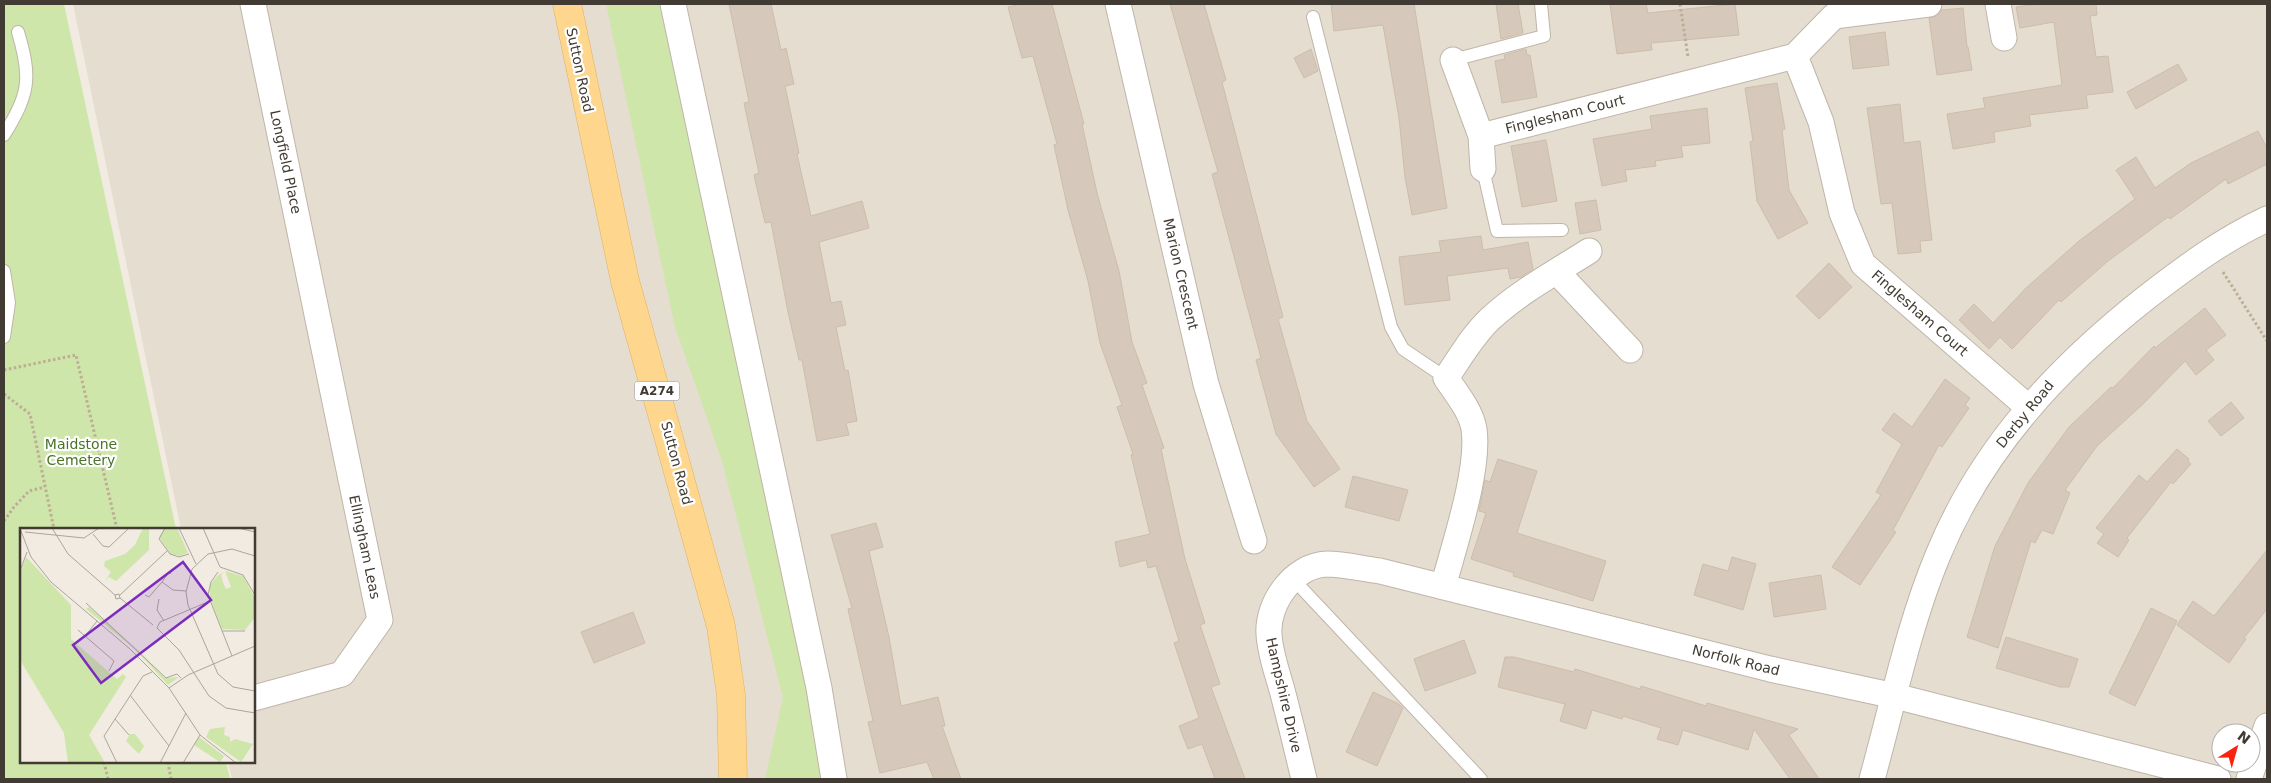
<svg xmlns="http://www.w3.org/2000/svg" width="2271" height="783" viewBox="0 0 2271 783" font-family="'DejaVu Sans',sans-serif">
<rect width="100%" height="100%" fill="#f1ebe2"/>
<!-- residential -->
<path fill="#e5ddd0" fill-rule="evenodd" d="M 73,4 L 2267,4 L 2267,779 L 232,779 L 228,762 L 254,762 L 254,529 L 181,529 ZM 2221,733 L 2251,733 L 2251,763 L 2221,763 Z"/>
<!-- green -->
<path fill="#cfe6aa" d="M 4,4 L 64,4 L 176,529 L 21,529 L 21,762 L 226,762 L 230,779 L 4,779 Z
M 606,4 L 663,4 L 828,779 L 765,779 L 783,698 L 722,461 L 675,327 Z"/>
<!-- building -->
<path fill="#d6c9bb" stroke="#cdbdab" d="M 729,4 L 771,4 L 781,50 L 786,48 L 794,84 L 785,86 L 799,153 L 797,154 L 811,216 L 862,201 L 869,228 L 819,242 L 831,303 L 841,301 L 846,325 L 836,327 L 845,371 L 848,370 L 857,421 L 846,423 L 849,435 L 817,441 L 802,360 L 799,360 L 788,312 L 771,222 L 765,223 L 754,175 L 759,173 L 744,103 L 749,102 Z
M 1020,4 L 1052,4 L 1084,124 L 1082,124 L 1097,193 L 1119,271 L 1132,342 L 1147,383 L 1142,385 L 1164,448 L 1161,449 L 1185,559 L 1205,623 L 1200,625 L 1220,684 L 1211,687 L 1245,779 L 1215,779 L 1202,744 L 1188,749 L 1179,726 L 1199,718 L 1174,643 L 1179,641 L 1156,566 L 1148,568 L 1146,560 L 1120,567 L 1115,542 L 1150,534 L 1131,455 L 1133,454 L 1117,407 L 1122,405 L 1100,343 L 1088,281 L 1068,210 L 1054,145 L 1057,144 L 1033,56 L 1022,58 L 1008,7 Z
M 1170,4 L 1204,4 L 1226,80 L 1222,82 L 1283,317 L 1278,319 L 1307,421 L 1340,469 L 1314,487 L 1276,434 L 1256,360 L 1261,358 L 1212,174 L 1218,172 Z
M 1331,4 L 1414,4 L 1447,208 L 1412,215 L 1405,177 L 1399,118 L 1383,25 L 1334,31 Z
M 1496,4 L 1518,4 L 1523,33 L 1501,39 Z
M 1610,4 L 1646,4 L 1648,13 L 1735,4 L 1739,35 L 1651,43 L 1652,50 L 1617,54 Z
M 2038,4 L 2096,4 L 2097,15 L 2090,16 L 2096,57 L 2108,56 L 2113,92 L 2086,95 L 2088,108 L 2029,115 L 2031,126 L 1994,132 L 1995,142 L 1953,149 L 1947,114 L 1985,108 L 1983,98 L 2062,85 L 2054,22 L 2020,28 L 2016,7 Z
M 1963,8 L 1967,47 L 1968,47 L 1972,70 L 1937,75 L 1929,18 L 1937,16 L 1942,10 Z
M 1885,32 L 1889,65 L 1853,69 L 1849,37 Z
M 1311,49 L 1318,71 L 1304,78 L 1294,58 Z
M 1526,49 L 1527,55 L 1530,55 L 1537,97 L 1502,103 L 1495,61 L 1505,59 L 1504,55 Z
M 2178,64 L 2187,80 L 2136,109 L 2127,92 Z
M 1777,83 L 1785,129 L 1782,130 L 1789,190 L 1808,223 L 1778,239 L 1757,201 L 1750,142 L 1753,141 L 1745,88 Z
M 1900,104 L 1904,143 L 1920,141 L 1932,240 L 1920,241 L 1921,252 L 1898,254 L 1892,203 L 1881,204 L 1867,108 Z
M 1707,108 L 1710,143 L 1681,146 L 1683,157 L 1655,161 L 1656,166 L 1625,170 L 1627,181 L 1602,186 L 1593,139 L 1652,129 L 1650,116 Z
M 2258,131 L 2267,148 L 2267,164 L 2228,184 L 2226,179 L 2170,219 L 2168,217 L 2108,261 L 2061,302 L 2059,300 L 2012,349 L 2000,337 L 1989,349 L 1959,320 L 1974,304 L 1993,323 L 2026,288 L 2079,241 L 2135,199 L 2116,170 L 2136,157 L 2155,188 L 2191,163 Z
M 1546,140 L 1557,201 L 1522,207 L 1511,146 Z
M 1596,200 L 1601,230 L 1580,234 L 1575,203 Z
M 1481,236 L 1483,250 L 1528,242 L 1533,269 L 1521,277 L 1510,279 L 1508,268 L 1447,276 L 1450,300 L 1405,305 L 1399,257 L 1441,252 L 1439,241 Z
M 1829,263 L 1852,287 L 1819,319 L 1796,296 Z
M 2205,308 L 2226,335 L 2206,350 L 2214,360 L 2196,375 L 2185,361 L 2143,404 L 2097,446 L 2065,490 L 2070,493 L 2053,534 L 2042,530 L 2035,543 L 2031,541 L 1998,648 L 1967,637 L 1995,546 L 2028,483 L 2069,427 L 2111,387 L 2113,388 L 2154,346 L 2155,348 Z
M 1945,379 L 1970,398 L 1965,405 L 1969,408 L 1942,447 L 1939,445 L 1893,530 L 1896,532 L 1860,585 L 1832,567 L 1881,495 L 1876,492 L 1902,444 L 1882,430 L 1894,413 L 1912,427 Z
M 2231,402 L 2244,418 L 2221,436 L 2208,421 Z
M 2177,449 L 2189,459 L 2188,461 L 2191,464 L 2173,484 L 2171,482 L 2127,538 L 2129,540 L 2118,557 L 2097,543 L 2104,534 L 2096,528 L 2139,475 L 2147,482 Z
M 1498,459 L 1537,471 L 1517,533 L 1606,561 L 1593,601 L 1513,576 L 1514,573 L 1471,559 L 1486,513 L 1479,511 L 1485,480 L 1490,482 Z
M 1353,476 L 1408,490 L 1399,521 L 1345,507 Z
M 876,523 L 883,547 L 869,551 L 889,637 L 901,706 L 938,697 L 945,726 L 942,726 L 961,779 L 934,779 L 927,762 L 880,773 L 868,722 L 873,721 L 848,609 L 852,608 L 831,535 Z
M 2267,550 L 2267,609 L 2244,638 L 2246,639 L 2229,663 L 2177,625 L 2193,601 L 2214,616 Z
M 1732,557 L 1756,564 L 1743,610 L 1694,595 L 1703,564 L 1728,571 Z
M 1821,575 L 1826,609 L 1774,617 L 1769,583 Z
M 2151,608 L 2177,621 L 2135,706 L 2109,693 Z
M 633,612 L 645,643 L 594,663 L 581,632 Z
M 2006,637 L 2078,659 L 2069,687 L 2060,687 L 1996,668 Z
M 1464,640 L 1476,673 L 1425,691 L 1414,659 Z
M 1505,657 L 1514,657 L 1574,672 L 1575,669 L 1640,689 L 1641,686 L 1706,706 L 1707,703 L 1798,729 L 1789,735 L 1819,779 L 1790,779 L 1754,729 L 1748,750 L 1683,730 L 1678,745 L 1657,739 L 1661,728 L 1623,716 L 1622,719 L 1592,710 L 1586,729 L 1560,721 L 1565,704 L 1498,687 Z
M 1373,692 L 1399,704 L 1403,708 L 1377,766 L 1346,752 Z"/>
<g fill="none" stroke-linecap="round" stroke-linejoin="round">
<defs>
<path id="lane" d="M 1313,17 L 1391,327 L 1403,349 L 1446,378
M 1453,60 L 1544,36 L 1541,4
M 4,135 C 29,94 32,79 18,32
M 1483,169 L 1497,231 L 1562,230
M 4,271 L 9,303 L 4,337
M 1293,579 L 1481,779"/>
<path id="street" d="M 253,4 L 380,620 L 342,674 L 254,698
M 673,4 L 819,688 L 834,779
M 1118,4 L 1206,384 L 1254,541
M 1929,4 L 1834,16 L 1795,56 L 1821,122 L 1842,213 L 1863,264 L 2029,408
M 1998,4 L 2004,38
M 1453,60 L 1481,136 L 1795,56
M 1481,136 L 1483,169
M 1557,272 L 1630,350
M 1443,587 C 1454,546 1480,469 1474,429 C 1471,411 1456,393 1446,378 C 1460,358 1472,336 1490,319 C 1519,292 1556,272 1589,251
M 1304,779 C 1297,750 1290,720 1282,690 C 1277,672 1270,653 1269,634 C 1267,603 1294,565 1327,564 C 1344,564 1363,569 1380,571 L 1770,669 L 1895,696 L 2218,779
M 1872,779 C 1893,704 1908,627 1938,555 C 1982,448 2058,367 2147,297 C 2186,267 2222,240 2267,219
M 2249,779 L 2267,726"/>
<path id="primary" d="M 567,4 L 625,281 L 721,626 L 731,695 L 733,779"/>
</defs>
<!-- lane casing -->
<use href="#lane" stroke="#bfb5a8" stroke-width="14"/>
<!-- street casing -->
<use href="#street" stroke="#bfb5a8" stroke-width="27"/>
<!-- primary casing -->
<use href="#primary" stroke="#e3b25e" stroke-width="29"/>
<!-- path -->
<path stroke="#bead96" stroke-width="3" stroke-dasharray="2.5 2.5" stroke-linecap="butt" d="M 1680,4 L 1688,57
M 2223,272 L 2267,341
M 4,370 L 76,355 L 117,529
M 4,394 L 30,414 L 54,529
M 4,521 L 14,507 L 29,491 L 45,487
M 104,762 L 108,779
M 168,762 L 171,779"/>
<!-- lane -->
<use href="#lane" stroke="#fff" stroke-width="12"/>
<!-- street -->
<use href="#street" stroke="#fff" stroke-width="25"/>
<!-- primary -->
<use href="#primary" stroke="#fed68e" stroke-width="28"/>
</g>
<g text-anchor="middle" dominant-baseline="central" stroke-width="4.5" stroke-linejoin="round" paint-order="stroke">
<!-- shield labels -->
<rect fill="#fff" stroke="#7b7670" stroke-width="1" x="634.5" y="381.5" width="45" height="19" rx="4"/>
<g font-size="12" font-weight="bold" fill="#423b33">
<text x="657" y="391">A274</text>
</g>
<!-- street labels -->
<g font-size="14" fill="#423b33" stroke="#fff">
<text transform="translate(580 70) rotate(78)">Sutton Road</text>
<text transform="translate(1565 114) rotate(-14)">Finglesham Court</text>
<text transform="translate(286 162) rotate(78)">Longfield Place</text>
<text transform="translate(1181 274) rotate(77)">Marion Crescent</text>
<text transform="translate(1920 313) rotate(41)">Finglesham Court</text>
<text transform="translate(2025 414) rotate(-51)">Derby Road</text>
<text transform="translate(677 463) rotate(75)">Sutton Road</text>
<text transform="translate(365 547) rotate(78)">Ellingham Leas</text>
<text transform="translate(1736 660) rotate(14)">Norfolk Road</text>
<text transform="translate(1284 695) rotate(77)">Hampshire Drive</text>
</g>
<!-- park labels -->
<g font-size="14" fill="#497327" stroke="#fff">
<text x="81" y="444">Maidstone<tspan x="81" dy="16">Cemetery</tspan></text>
</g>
</g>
<!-- overview -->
<g transform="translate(20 528)">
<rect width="235" height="235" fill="#f1ebe2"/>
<path d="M 123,0 L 129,0 L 129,22 L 96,53 L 89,49 L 85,53 L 91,44 L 84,38 L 85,33 L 105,26 L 115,17 ZM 157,0 L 168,25 L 160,28 L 150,26 L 139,9 L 144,1 ZM 6,29 L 51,77 L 51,111 L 97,151 L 103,146 L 106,149 L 69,207 L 85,235 L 48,235 L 44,205 L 0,132 L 0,46 ZM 205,43 L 223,48 L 235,70 L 235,89 L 225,102 L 202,101 L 190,70 L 190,57 L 198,47 L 204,44 L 201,47 L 204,57 L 206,61 L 211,59 ZM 69,79 L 117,121 L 145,150 L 159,149 L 148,157 L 116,122 L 66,81 ZM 205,199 L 204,207 L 210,209 L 210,214 L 215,211 L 233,216 L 221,234 L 186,209 L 190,201 ZM 110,206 L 115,206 L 124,218 L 119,226 L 106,213 ZM 179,209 L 204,228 L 200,234 L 174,217 Z" fill="#cfe6aa"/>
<path fill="none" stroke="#aba59c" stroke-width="1" d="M 32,0 L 48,26 L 95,67M 145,0 L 139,11 L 150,26 L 159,29 L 169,26M 159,0 L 176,36M 183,0 L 200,39 L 223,47 L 235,67M 218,0 L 235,4M 1,3 L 11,29 L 31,54 L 110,121 L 149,160 L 180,207 L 216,235M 5,4 L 64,10 L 79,0M 73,6 L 83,18 L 89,19 L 109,0M 235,28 L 212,21 L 188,26 L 172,41 L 166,64 L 168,77 L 198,146 L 213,159 L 235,163M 0,43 L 7,24M 198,44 L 191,54 L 188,67 L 212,128M 151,46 L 149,44 L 142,54 L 153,62 L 166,63M 100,67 L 147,23M 125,67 L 129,69 L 142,54M 100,70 L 99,66 L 95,67 L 96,71 L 100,70 L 133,97M 139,71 L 137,82 L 144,93M 190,73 L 140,94 L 137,100 L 159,122 L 189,168 L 206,180 L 235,185M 66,75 L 146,150 L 157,146 L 161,150M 58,102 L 94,133 L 89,143M 202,103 L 225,103M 65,108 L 77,93M 149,160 L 168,147 L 235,118M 110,167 L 149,218M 95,191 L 109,207M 97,235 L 84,208 L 123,148 L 132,144M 140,235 L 166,185M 163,235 L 180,207"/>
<path fill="#7b2cbf" fill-opacity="0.15" stroke="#7b2cbf" stroke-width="2.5" d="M 163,34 L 191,72 L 81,155 L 53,117 Z"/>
<rect width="235" height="235" fill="none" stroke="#423b33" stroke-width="2.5"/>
</g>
<!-- border -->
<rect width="2271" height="783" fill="none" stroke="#423b33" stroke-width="10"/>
<!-- north arrow -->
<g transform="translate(2236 748) rotate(37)"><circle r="24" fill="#ffffff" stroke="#b3b1ad"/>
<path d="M0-4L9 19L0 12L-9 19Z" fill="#fa2310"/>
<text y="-8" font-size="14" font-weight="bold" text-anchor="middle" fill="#423b33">N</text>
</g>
</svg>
